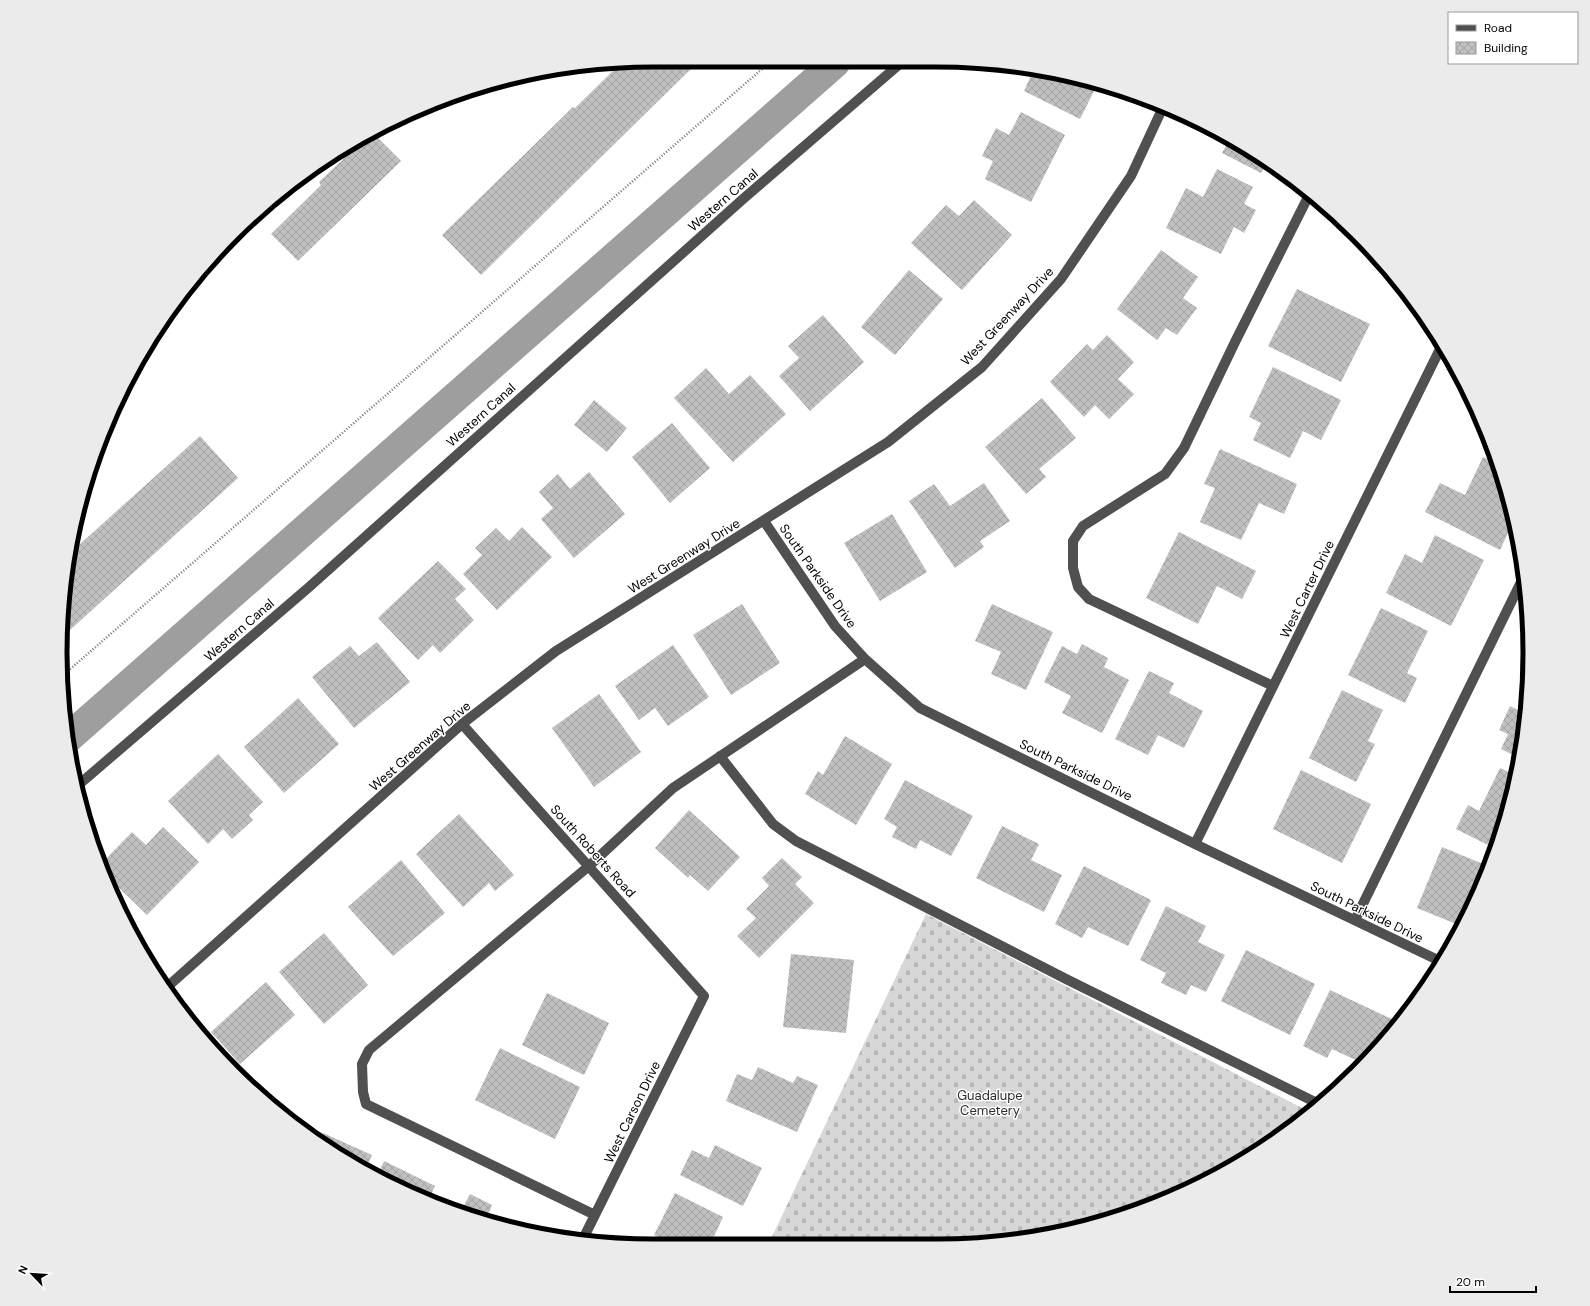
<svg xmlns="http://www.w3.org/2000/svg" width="1590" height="1306" viewBox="0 0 1590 1306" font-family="'DM Sans',sans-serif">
<defs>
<pattern id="cemetery-stones" width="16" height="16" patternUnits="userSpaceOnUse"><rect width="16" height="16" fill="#d7d7d7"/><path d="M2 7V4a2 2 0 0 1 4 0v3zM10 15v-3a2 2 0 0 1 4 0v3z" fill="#b7b7b7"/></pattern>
<pattern id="building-cross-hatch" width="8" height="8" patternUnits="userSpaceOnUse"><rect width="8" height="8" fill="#c0c0c0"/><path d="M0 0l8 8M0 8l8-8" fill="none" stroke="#a3a3a3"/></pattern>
</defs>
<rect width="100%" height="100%" fill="#fff"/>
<!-- cemetery -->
<path fill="url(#cemetery-stones)" d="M 926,914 L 1310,1112 L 1298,1124 L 1199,1185 L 1090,1226 L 976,1245 L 768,1245 Z"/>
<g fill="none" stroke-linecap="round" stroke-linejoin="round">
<!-- canal -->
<path stroke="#9e9e9e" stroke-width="30" d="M 67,739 L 835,63"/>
</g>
<!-- building -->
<path fill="url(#building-cross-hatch)" d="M 696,64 L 481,275 L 442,235 L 573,107 L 575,108 L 619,65 Z
M 1034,69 L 1053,71 L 1097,85 L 1080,119 L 1024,91 Z
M 1021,112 L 1065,135 L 1031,202 L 985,179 L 993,161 L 982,156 L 996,128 L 1009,135 Z
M 372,132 L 401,161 L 298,261 L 271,234 L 321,185 L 319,182 Z
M 1229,140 L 1268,161 L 1261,173 L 1222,153 Z
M 1217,169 L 1253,187 L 1244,204 L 1256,210 L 1244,233 L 1234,227 L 1221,254 L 1166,228 L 1186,188 L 1203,197 Z
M 974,200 L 1012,235 L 962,290 L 911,243 L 946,205 L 959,216 Z
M 1341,221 L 1356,234 L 1384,265 L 1378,270 L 1340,222 Z
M 1161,250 L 1198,277 L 1183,298 L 1197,308 L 1177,335 L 1166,328 L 1157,340 L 1117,309 Z
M 211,259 L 199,286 L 191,283 L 207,262 Z
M 909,270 L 943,299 L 895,355 L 861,327 Z
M 1297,289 L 1370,324 L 1341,382 L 1268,346 Z
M 823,315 L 864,362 L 810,411 L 779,376 L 799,358 L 788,346 Z
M 1107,335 L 1134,362 L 1118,379 L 1134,394 L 1109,419 L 1095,405 L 1084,417 L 1050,382 L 1087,344 L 1093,350 Z
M 136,365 L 137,366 L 109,426 L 107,425 L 121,391 Z
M 1273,367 L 1341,400 L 1321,440 L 1303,431 L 1290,458 L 1253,440 L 1261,423 L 1249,417 Z
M 706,368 L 729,394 L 750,375 L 786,414 L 733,462 L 674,398 Z
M 1042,398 L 1076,438 L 1039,469 L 1046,477 L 1026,494 L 985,447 Z
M 594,400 L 627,428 L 607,452 L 574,425 Z
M 672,423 L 710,468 L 670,503 L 632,457 Z
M 200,436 L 238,478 L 70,630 L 61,621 L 69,554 Z
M 1220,449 L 1297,484 L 1284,514 L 1259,503 L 1241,540 L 1200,522 L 1215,488 L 1204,484 Z
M 1483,457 L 1496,464 L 1510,500 L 1511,505 L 1509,508 L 1511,509 L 1513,522 L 1500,550 L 1425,512 L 1440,483 L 1465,495 Z
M 589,472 L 625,514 L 574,558 L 541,519 L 553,508 L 539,492 L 558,474 L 570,489 Z
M 984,483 L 1010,521 L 980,541 L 984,547 L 955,568 L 909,501 L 934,484 L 950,506 Z
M 892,514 L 927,572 L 880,601 L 844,543 Z
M 522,527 L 552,557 L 497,610 L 463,574 L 482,555 L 475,548 L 496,528 L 509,541 Z
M 1179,532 L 1256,571 L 1242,599 L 1217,586 L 1198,624 L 1146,598 Z
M 1435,535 L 1484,560 L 1451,626 L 1386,593 L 1405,554 L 1422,563 Z
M 438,561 L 466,589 L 455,599 L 474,620 L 440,653 L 433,645 L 418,660 L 378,618 Z
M 742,604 L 780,663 L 731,695 L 693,635 Z
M 992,604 L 1053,632 L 1026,690 L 991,674 L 1001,652 L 975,641 Z
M 1381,608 L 1428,631 L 1407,673 L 1417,678 L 1405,703 L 1348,675 Z
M 377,642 L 410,682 L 354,728 L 312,677 L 350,646 L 359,656 Z
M 1082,644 L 1108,658 L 1104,667 L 1129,680 L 1102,733 L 1062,713 L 1071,696 L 1044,682 L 1062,646 L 1077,654 Z
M 673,645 L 709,697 L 668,726 L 655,708 L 639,720 L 615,686 Z
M 1149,671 L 1174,683 L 1169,693 L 1203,711 L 1184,748 L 1158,735 L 1148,755 L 1115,739 Z
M 1342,690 L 1383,710 L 1368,741 L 1375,744 L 1356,782 L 1309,758 Z
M 599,694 L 641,752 L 594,787 L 552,728 Z
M 298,698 L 339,744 L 284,793 L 244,747 Z
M 1526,699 L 1525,731 L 1519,758 L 1501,749 L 1508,734 L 1499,730 L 1510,706 L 1520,711 Z
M 845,736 L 892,764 L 856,825 L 805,794 L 818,771 L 823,775 Z
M 218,754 L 263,802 L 249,815 L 253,820 L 232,839 L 223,829 L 208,844 L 168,801 Z
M 1500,768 L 1515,775 L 1496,849 L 1456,829 L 1468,805 L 1479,811 Z
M 1301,770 L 1371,804 L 1342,863 L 1273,829 Z
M 905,780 L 973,816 L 951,856 L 920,840 L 916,849 L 892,837 L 897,827 L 884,819 Z
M 689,810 L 740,857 L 708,891 L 690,875 L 688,878 L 655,848 Z
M 459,814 L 514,875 L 495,891 L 489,883 L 463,907 L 416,854 Z
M 1002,826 L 1039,844 L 1031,860 L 1062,875 L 1044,912 L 976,878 Z
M 163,827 L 199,862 L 147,915 L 103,872 L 100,865 L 132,832 L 146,845 Z
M 1442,847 L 1488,866 L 1461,926 L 1417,908 Z
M 782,858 L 802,877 L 795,884 L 814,903 L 759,958 L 737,936 L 756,918 L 746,909 L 769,886 L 762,878 Z
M 401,860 L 445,913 L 393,956 L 348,907 Z
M 1084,866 L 1151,900 L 1128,946 L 1088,927 L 1082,938 L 1055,924 Z
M 1166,906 L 1206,926 L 1198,942 L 1225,955 L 1206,992 L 1191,985 L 1186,995 L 1161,983 L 1166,973 L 1140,960 Z
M 120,911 L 132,925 L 129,928 L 121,915 Z
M 324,933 L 368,985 L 324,1024 L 279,972 Z
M 1246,950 L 1315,984 L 1290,1035 L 1221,1001 Z
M 791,954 L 854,960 L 846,1033 L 783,1027 Z
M 266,982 L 295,1015 L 240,1064 L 211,1032 Z
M 1330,990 L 1396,1021 L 1391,1032 L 1383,1044 L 1362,1063 L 1332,1049 L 1327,1058 L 1303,1046 Z
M 547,993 L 609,1023 L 584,1075 L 522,1045 Z
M 500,1048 L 580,1087 L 555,1139 L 475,1100 Z
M 758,1067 L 793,1083 L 797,1076 L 818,1085 L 797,1132 L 726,1101 L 737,1074 L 752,1080 Z
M 323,1133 L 372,1155 L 365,1170 L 319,1143 Z
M 715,1145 L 762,1168 L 743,1206 L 680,1175 L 692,1150 L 709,1158 Z
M 384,1161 L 435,1186 L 429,1199 L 391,1185 L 377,1177 Z
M 675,1193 L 723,1217 L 710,1245 L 660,1245 L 663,1239 L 654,1235 Z
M 470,1194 L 492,1205 L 488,1215 L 513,1228 L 500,1226 L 461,1211 Z"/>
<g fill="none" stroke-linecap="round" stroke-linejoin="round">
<!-- path -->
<path stroke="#727272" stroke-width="2.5" stroke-dasharray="1 2" stroke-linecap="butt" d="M 61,677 L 769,63"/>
<!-- minor -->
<path stroke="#505050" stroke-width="10" d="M 764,521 L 835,626 L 865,659 L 920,708 L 1195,844 L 1442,962
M 1273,686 L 1089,599 L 1078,587 L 1073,568 L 1073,541 L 1083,526 L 1165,474 L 1184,448 L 1236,340 L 1309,195
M 462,724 L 704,996 L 583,1239
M 720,756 L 773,824 L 796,841 L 1068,980 L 1319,1104
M 76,787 L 308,588 L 743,199 L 902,62
M 1195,844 L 1441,347
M 1355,920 L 1523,578
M 166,988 L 462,724 L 556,651 L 888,442 L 982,367 L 1061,279 L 1131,176 L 1164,105
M 595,1215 L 366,1104 L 363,1092 L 362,1064 L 369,1050 L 589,866 L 673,788 L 865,659"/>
</g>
<g text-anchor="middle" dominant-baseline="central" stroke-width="3" stroke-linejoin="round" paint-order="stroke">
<!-- street labels -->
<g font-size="13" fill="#000" stroke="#fff">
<text transform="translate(723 200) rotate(-41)">Western Canal</text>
<text transform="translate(1007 316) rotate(-47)">West Greenway Drive</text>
<text transform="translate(481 415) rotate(-42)">Western Canal</text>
<text transform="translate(684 556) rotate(-32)">West Greenway Drive</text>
<text transform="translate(818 576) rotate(55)">South Parkside Drive</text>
<text transform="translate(1307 589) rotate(-64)">West Carter Drive</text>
<text transform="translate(239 630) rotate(-41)">Western Canal</text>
<text transform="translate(420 746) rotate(-41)">West Greenway Drive</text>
<text transform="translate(1076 770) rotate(26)">South Parkside Drive</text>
<text transform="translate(593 851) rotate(48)">South Roberts Road</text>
<text transform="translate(1367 912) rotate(26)">South Parkside Drive</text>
<text transform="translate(632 1112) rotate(-64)">West Carson Drive</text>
</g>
<!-- park labels -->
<g font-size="13" fill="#2e2e2e" stroke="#fff">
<text x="990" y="1095">Guadalupe<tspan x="990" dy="15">Cemetery</tspan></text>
</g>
</g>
<!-- crop -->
<path d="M0 0H1590V1306H0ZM653 67H937A586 586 0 0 1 1523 653V653A586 586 0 0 1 937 1239H653A586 586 0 0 1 67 653V653A586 586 0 0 1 653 67Z" fill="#ebebeb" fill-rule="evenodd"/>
<path fill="none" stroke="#000" stroke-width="5" d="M653 67H937A586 586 0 0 1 1523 653V653A586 586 0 0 1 937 1239H653A586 586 0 0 1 67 653V653A586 586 0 0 1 653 67Z"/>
<!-- legend -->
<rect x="1448" y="12" width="130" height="52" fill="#ffffff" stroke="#999999"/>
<rect x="1456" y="25" width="20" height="6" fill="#505050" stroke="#999999"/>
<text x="1484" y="32" font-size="12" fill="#000000">Road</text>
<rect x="1456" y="42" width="20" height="12" fill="url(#building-cross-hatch)" stroke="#999999"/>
<text x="1484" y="52" font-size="12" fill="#000000">Building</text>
<!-- north arrow -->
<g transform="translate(32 1274) rotate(295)" stroke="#ffffff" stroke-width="3" paint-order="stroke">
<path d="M0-3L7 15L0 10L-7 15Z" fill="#000000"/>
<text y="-6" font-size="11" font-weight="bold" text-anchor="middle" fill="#000000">N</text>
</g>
<!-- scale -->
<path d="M1450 1286v6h86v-6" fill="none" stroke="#000000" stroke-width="2"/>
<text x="1456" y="1286" font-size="12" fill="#000000" stroke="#ffffff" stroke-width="3" paint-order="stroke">20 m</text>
</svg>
